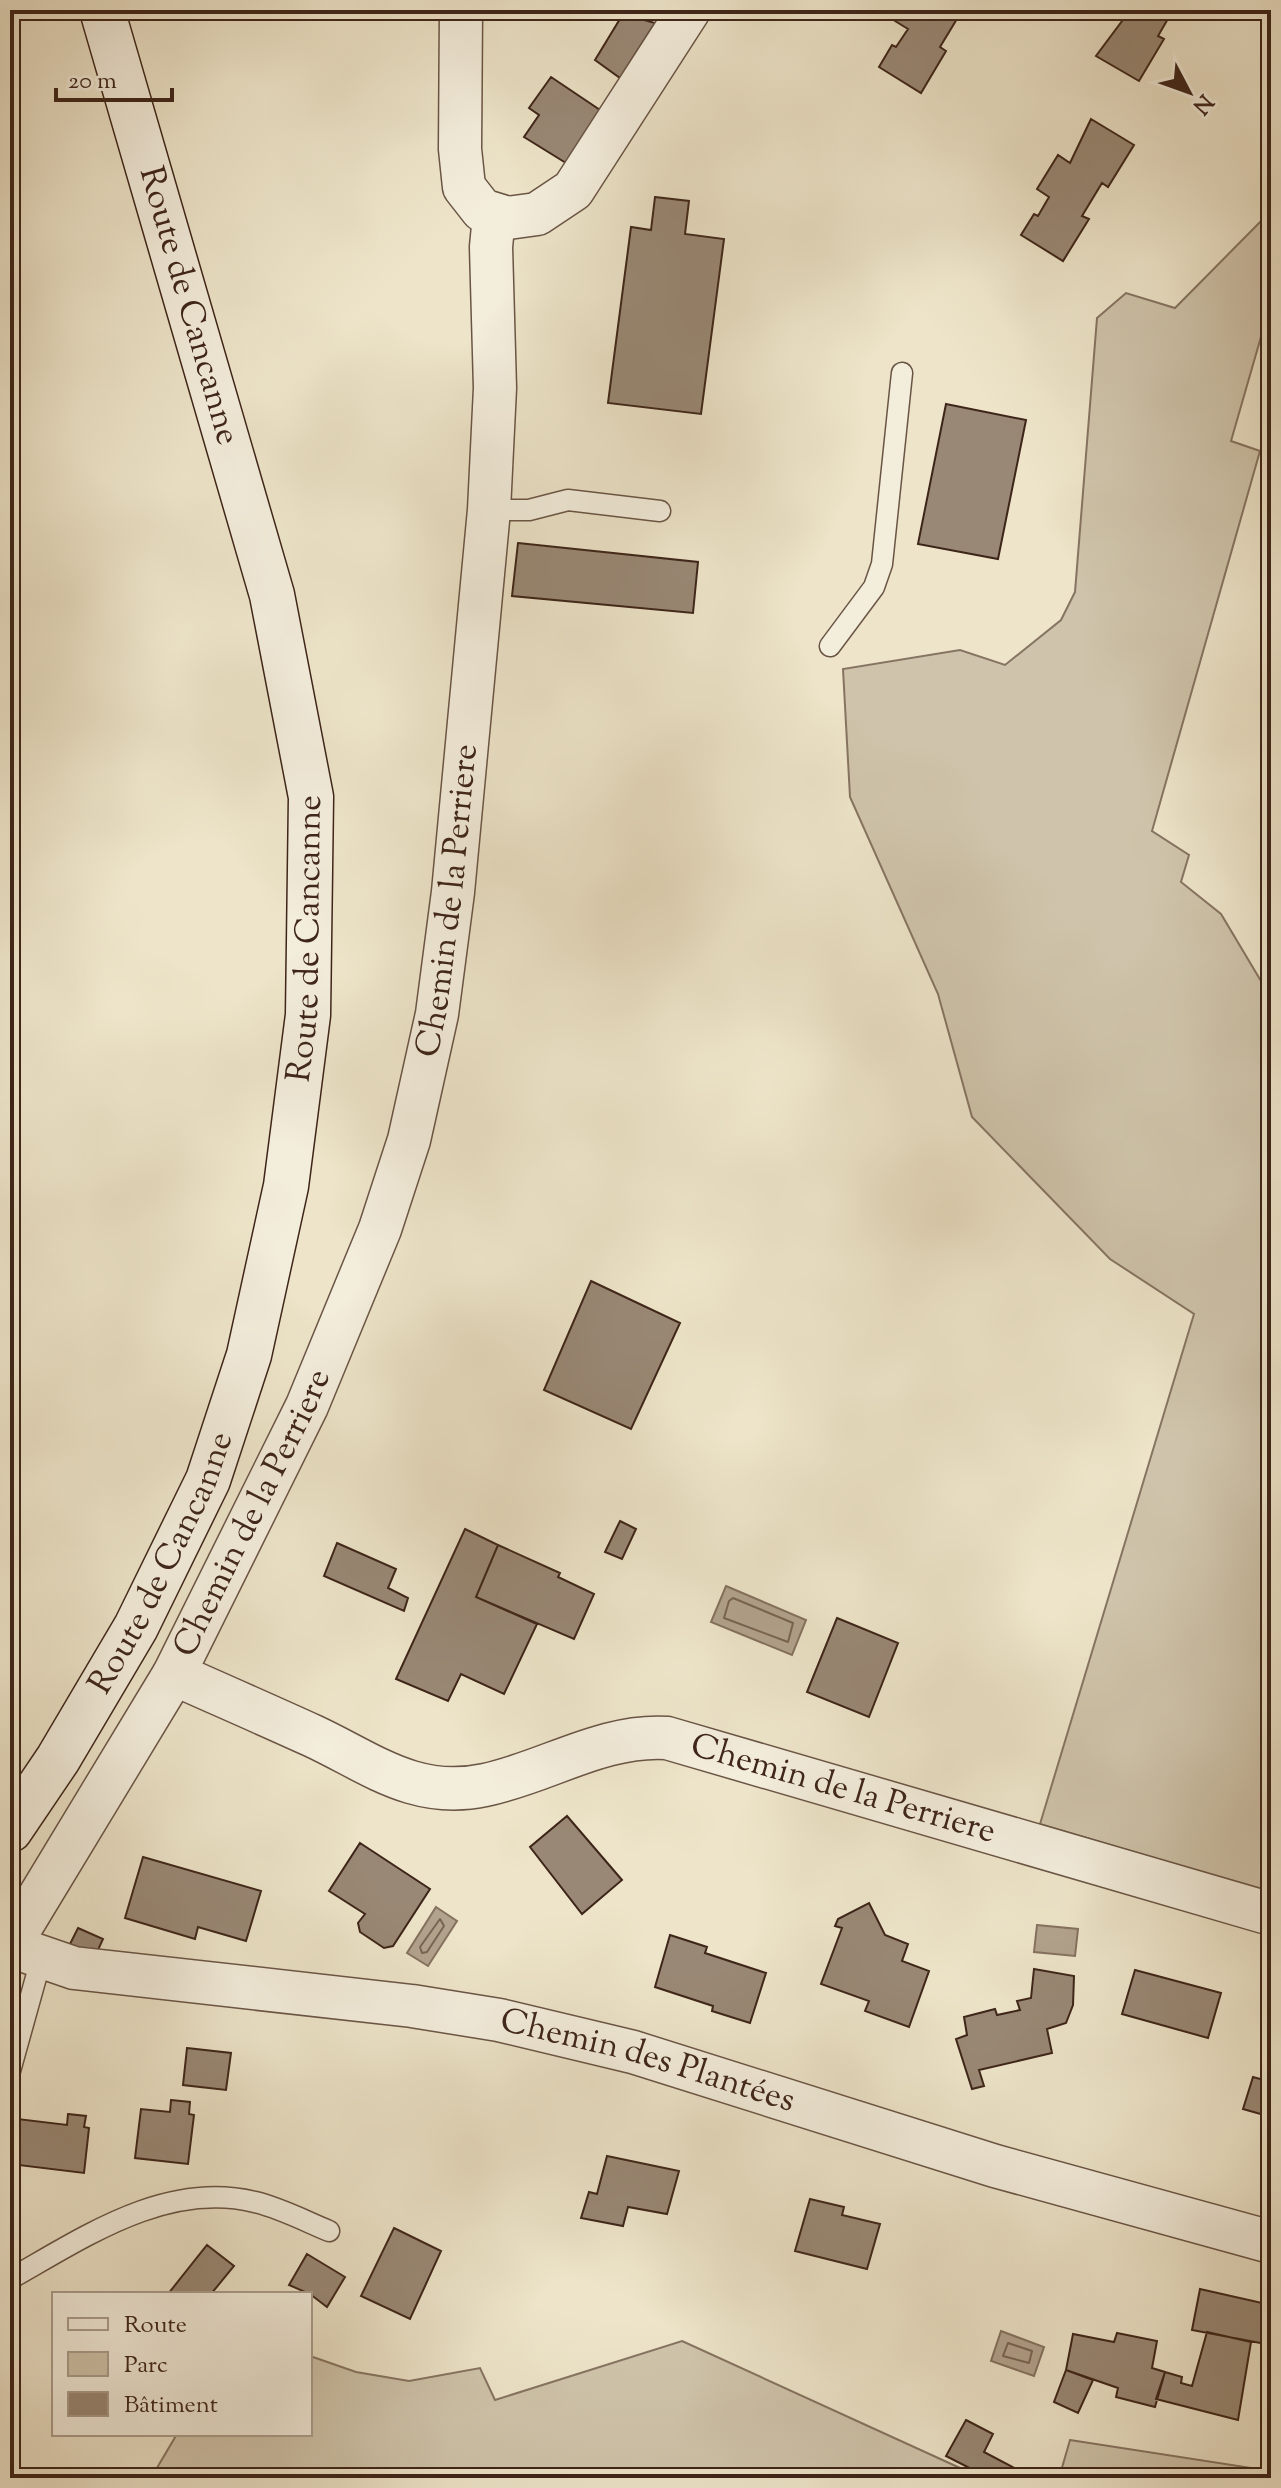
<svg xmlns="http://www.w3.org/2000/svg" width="1281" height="2488" viewBox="0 0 1281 2488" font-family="'Sorts Mill Goudy',serif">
<rect width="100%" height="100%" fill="#ede4c9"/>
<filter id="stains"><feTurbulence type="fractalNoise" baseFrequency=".0025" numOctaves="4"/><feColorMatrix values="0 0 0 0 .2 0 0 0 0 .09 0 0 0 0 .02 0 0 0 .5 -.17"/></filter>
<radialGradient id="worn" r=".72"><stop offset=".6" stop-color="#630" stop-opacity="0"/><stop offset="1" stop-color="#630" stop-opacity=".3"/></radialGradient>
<!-- green -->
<path fill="#cfc4ab" stroke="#867462" stroke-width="2" d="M 1271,211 L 1271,302 L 1231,441 L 1260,451 L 1152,831 L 1189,855 L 1181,882 L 1221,914 L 1261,981 L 1271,978 L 1271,1893 L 1040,1824 L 1194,1314 L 1110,1259 L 972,1117 L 938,994 L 850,797 L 843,669 L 960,650 L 1005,665 L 1061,620 L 1075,592 L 1097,318 L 1126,293 L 1175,308 Z
M 682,2341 L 982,2478 L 151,2478 L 177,2434 L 310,2434 L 310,2356 L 356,2372 L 409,2381 L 480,2368 L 495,2400 Z
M 1070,2440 L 1271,2471 L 1270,2478 L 1059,2478 Z"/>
<!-- water -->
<path fill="#b2a38d" stroke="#84715f" stroke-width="2" d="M 726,1586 L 806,1620 L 792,1655 L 711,1622 Z
M 436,1907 L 457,1921 L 428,1966 L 407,1953 Z
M 1037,1925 L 1078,1929 L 1075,1956 L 1034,1952 Z
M 1001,2331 L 1044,2347 L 1034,2376 L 991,2361 Z"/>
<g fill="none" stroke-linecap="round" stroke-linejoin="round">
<!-- shore -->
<path stroke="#786453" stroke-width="2" d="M 733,1598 L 793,1623 L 788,1642 L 724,1618 L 729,1601 Z
M 440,1919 L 444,1926 L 427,1952 L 422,1953 L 420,1947 Z
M 1008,2343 L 1032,2351 L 1029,2363 L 1003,2356 Z"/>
</g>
<!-- building -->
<path fill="#998875" stroke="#3e2519" stroke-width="2" d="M 505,10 L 585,10 L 586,16 L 507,20 Z
M 901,10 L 971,10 L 966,18 L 960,14 L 940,47 L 946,51 L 921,93 L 879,67 L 892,45 L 896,47 L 908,29 L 895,21 Z
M 1114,10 L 1173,10 L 1158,36 L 1164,39 L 1139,81 L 1096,56 L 1125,17 Z
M 623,14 L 655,23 L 620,78 L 595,60 Z
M 551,77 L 603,112 L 566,163 L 524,137 L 539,115 L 529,108 Z
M 1091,119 L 1134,145 L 1108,187 L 1102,183 L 1082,216 L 1089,219 L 1063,261 L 1021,235 L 1034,214 L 1038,216 L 1049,197 L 1037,189 L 1058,155 L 1070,163 Z
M 655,197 L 689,201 L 685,234 L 724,239 L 701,414 L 608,403 L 631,227 L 651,230 Z
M 946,404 L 1026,420 L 998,559 L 918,544 Z
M 518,543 L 698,562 L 693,613 L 512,596 Z
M 591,1281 L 680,1323 L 631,1429 L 544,1390 Z
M 620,1521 L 636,1529 L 622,1559 L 605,1552 Z
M 465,1529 L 498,1545 L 476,1597 L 537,1624 L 504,1694 L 461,1674 L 448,1701 L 396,1679 Z
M 337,1543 L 396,1569 L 388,1588 L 408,1598 L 404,1611 L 324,1576 Z
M 498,1545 L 560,1573 L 558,1577 L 594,1594 L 574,1639 L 476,1597 Z
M 837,1618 L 898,1643 L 869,1717 L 807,1692 Z
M 567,1816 L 622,1880 L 582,1914 L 530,1847 Z
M 360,1843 L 430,1889 L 393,1946 L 384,1948 L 360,1932 L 358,1923 L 365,1914 L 329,1891 Z
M 143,1857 L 261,1891 L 246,1941 L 198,1927 L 195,1939 L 125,1918 Z
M 869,1903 L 885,1935 L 908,1944 L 902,1961 L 929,1971 L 909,2027 L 865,2011 L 869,2001 L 821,1984 L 842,1928 L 835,1926 L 838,1919 Z
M 78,1928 L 103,1939 L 93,1961 L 68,1948 Z
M 670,1935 L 707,1947 L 705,1953 L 766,1973 L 750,2023 L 712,2011 L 713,2006 L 655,1987 Z
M 1034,1969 L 1074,1976 L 1073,2005 L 1066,2023 L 1047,2029 L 1052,2053 L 979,2070 L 984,2086 L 972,2089 L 956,2039 L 967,2035 L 964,2017 L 995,2009 L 997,2015 L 1020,2010 L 1017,2001 L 1031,1998 Z
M 1135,1970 L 1221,1993 L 1208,2038 L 1122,2014 Z
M 187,2048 L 231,2053 L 226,2090 L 183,2085 Z
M 1253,2077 L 1271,2082 L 1271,2117 L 1243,2109 Z
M 171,2100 L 190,2102 L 189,2114 L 194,2115 L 188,2164 L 135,2158 L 141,2109 L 170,2112 Z
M 68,2114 L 86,2116 L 84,2127 L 89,2128 L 84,2173 L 10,2164 L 18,2119 L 67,2125 Z
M 607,2156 L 679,2171 L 667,2214 L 628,2207 L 623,2226 L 581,2218 L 589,2192 L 597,2194 Z
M 810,2199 L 844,2207 L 842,2215 L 880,2224 L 867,2269 L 795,2251 Z
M 394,2228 L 441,2251 L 410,2319 L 361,2296 Z
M 207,2245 L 234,2266 L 211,2294 L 168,2294 Z
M 307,2254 L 345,2277 L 327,2307 L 310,2294 L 289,2285 Z
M 1200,2289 L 1271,2305 L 1271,2345 L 1192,2330 Z
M 1207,2332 L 1251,2342 L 1238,2420 L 1156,2399 L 1165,2372 L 1182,2377 L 1181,2383 L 1192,2386 Z
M 1117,2333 L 1157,2341 L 1152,2368 L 1165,2372 L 1155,2407 L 1116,2397 L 1118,2388 L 1066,2370 L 1073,2334 L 1114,2342 Z
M 1066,2370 L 1093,2380 L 1078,2413 L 1054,2402 Z
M 966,2420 L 993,2434 L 984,2452 L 1022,2472 L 1019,2478 L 989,2478 L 946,2456 Z"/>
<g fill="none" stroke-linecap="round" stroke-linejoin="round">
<defs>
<path id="lane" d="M 489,510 L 529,510 L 568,500 L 660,511
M 830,646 L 874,587 L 882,564 L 902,373
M 10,2071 L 42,1956
M 10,2279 C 83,2238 166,2180 255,2202 C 280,2208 305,2221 329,2231"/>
<g id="street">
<path d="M 461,10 L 460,149 L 464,187 L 482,210 L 508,218 L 537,214 L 573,190 L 689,10"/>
<path id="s1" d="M 174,1674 C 221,1695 267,1715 313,1736 C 371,1763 415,1800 485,1785 C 547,1772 602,1734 667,1738 L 1271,1914"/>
<path id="s2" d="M 10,1945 L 174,1674 L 307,1406 L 380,1229 L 409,1140 L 437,1014 L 453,892 L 489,510 L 495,388 L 491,247 L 494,216"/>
<path id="s3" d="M 10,1946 L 74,1968 L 412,2006 L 499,2020 L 633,2052 L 995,2166 L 1271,2242"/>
</g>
<g id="secondary">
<path id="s4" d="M 10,1830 L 58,1759 L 136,1627 L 208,1480 L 249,1355 L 286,1186 L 308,1015 L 311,797 L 272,595 L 102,10"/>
</g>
</defs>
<!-- lane casing -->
<use href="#lane" stroke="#6a5545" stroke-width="23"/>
<!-- street casing -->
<use href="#street" stroke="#6a5545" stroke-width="45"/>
<!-- secondary casing -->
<use href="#secondary" stroke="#3e2519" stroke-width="47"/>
<!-- lane -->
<use href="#lane" stroke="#f3eddc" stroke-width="20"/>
<!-- street -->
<use href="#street" stroke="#f3eddc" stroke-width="42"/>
<!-- secondary -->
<use href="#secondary" stroke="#f3eddc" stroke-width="44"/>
</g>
<g text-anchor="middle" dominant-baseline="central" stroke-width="6" stroke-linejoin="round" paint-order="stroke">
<!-- street labels -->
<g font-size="34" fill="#3e2519" stroke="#f3eddc">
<text transform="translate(188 306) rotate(74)">Route de Cancanne</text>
<text stroke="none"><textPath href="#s2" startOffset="1144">Chemin de la Perriere</textPath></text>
<text stroke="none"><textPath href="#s4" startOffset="956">Route de Cancanne</textPath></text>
<text stroke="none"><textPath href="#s2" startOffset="496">Chemin de la Perriere</textPath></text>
<text stroke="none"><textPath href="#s4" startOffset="308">Route de Cancanne</textPath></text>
<text stroke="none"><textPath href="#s1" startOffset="708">Chemin de la Perriere</textPath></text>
<text stroke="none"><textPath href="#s3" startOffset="650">Chemin des Plantées</textPath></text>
</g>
</g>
<!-- margin -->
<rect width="1281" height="2488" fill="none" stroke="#ede4c9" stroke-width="40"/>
<rect x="12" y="12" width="1257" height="2464" fill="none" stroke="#3e2519" stroke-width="4"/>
<rect x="20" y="20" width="1241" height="2448" fill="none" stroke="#3e2519" stroke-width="2"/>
<!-- legend -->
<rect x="52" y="2292" width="260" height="144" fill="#f3eddc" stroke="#ab9d8e" stroke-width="2"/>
<rect x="68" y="2318" width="40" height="12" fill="#f3eddc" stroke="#ab9d8e" stroke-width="2"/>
<text x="124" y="2332" font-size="24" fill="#3e2519">Route</text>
<rect x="68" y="2352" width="40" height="24" fill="#cfc4ab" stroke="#ab9d8e" stroke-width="2"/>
<text x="124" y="2372" font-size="24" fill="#3e2519">Parc</text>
<rect x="68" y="2392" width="40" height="24" fill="#998875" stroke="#ab9d8e" stroke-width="2"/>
<text x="124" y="2412" font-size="24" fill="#3e2519">Bâtiment</text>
<!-- north arrow -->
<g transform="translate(1189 92) rotate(131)" stroke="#f3eddc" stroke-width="6" paint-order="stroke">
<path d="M0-6L14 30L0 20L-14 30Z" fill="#3e2519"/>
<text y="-12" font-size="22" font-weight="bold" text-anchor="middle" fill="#3e2519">N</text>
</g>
<!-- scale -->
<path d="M56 88v12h116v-12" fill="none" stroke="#3e2519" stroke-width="4"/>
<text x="68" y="88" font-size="24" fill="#3e2519" stroke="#f3eddc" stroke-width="6" paint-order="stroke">20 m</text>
<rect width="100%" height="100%" filter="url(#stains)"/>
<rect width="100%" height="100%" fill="url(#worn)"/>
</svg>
